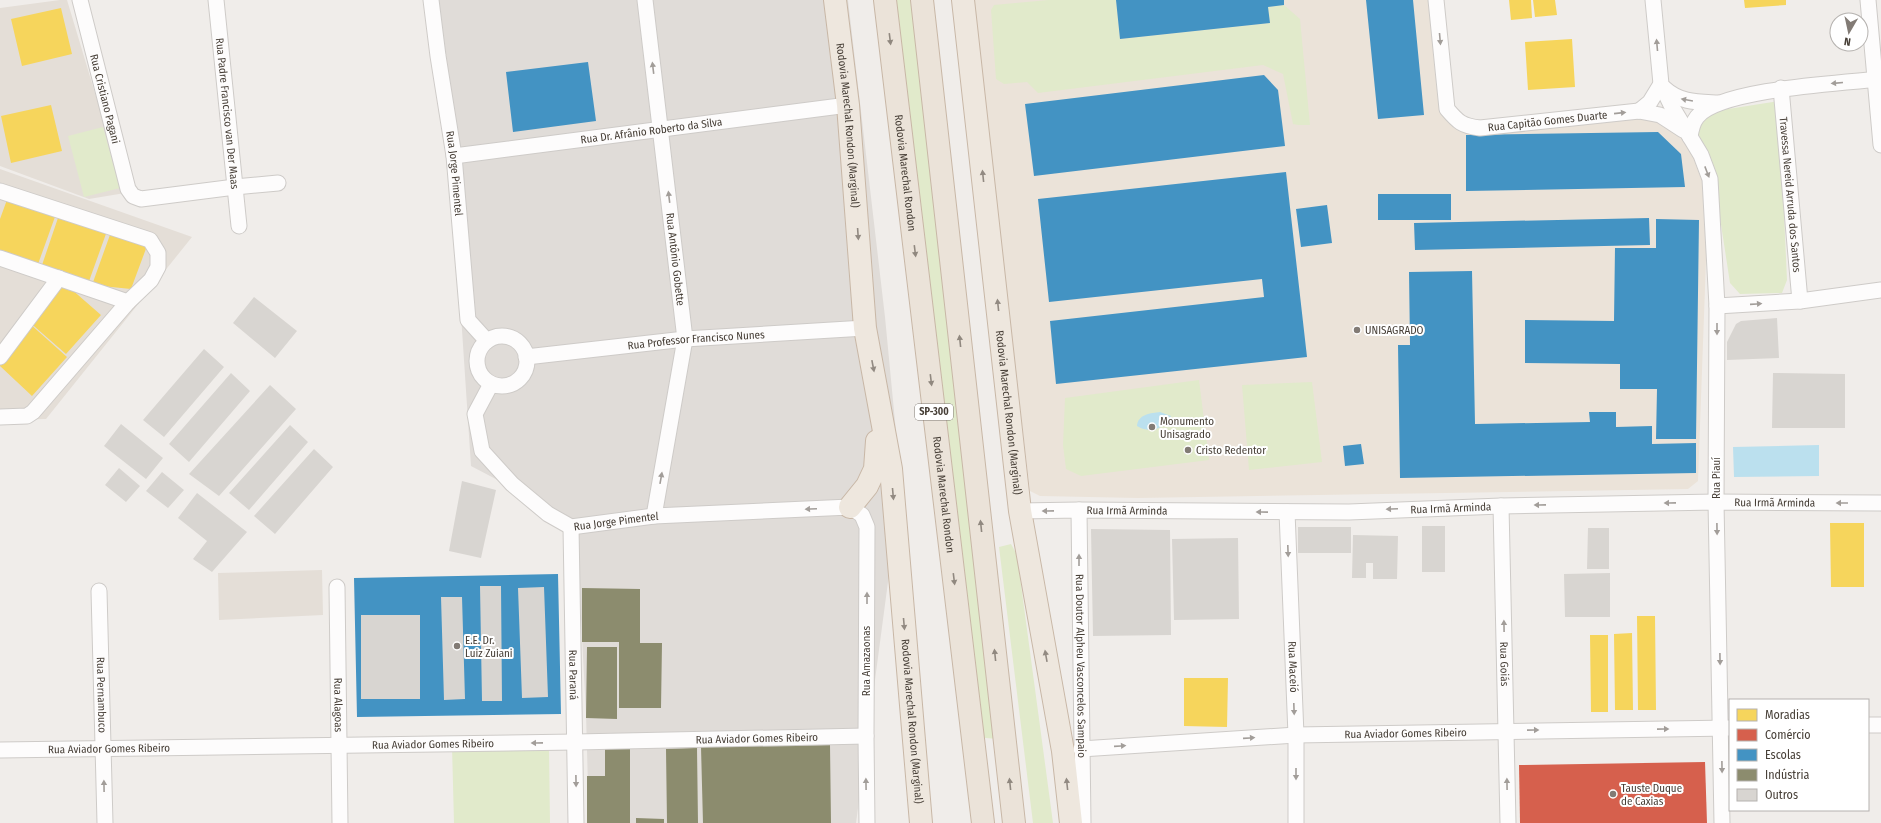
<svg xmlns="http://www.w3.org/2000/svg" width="1881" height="823" viewBox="0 0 1881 823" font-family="'Fira Sans Condensed',sans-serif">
<rect width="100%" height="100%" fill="#f0edea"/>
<!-- residential -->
<path fill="#e4ded7" d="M 60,0 L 67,0 L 125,193 L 89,199 L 0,166 L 0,8 Z
M 0,169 L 192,237 L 46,419 L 0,420 Z
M 322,570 L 323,615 L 219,620 L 218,573 Z"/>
<!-- industrial -->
<path fill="#e0dcd8" d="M 423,0 L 848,0 L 885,317 L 901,484 L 856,823 L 589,823 L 586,714 L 576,521 L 471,466 L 453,194 Z"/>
<!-- education -->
<path fill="#ebe3d9" d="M 972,0 L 1430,0 L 1442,112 L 1468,130 L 1663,112 L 1688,135 L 1709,178 L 1698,481 L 1688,489 L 1138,498 L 1040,496 L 1030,491 Z"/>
<!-- green -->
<path fill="#e1eacb" d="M 892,0 L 913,0 L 997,739 L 976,737 Z
M 1048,0 L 1116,0 L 1120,39 L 1270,23 L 1268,7 L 1284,5 L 1300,19 L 1310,125 L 1298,125 L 1293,124 L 1283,74 L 1263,65 L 1038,93 L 1027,82 L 1004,84 L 996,79 L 991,10 L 994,5 Z
M 1779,101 L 1787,280 L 1782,293 L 1740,294 L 1730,283 L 1714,179 L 1698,132 L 1701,122 L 1709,112 Z
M 103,127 L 120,188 L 84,197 L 68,136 Z
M 1199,380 L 1209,460 L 1081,476 L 1066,469 L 1063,445 L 1065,398 Z
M 1312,382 L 1322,462 L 1249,470 L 1242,385 Z
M 1011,544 L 1017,555 L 1053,823 L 1033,823 L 999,547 Z
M 452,746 L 549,746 L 550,823 L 454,823 Z"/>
<!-- water -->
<path fill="#bbe0ee" d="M 1160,412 L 1171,416 C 1164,429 1150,434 1137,426 C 1138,414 1151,413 1160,412 Z
M 1819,445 L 1819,476 L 1734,477 L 1733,447 Z"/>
<!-- homes -->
<path fill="#f6d55c" d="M 1509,0 L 1531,0 L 1532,18 L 1511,20 Z
M 1533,0 L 1555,0 L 1557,15 L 1535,17 Z
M 1744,0 L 1786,0 L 1786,5 L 1745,8 Z
M 61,8 L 72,54 L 22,66 L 11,19 Z
M 1572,39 L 1575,87 L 1528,90 L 1525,42 Z
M 51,105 L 62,151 L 11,163 L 1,116 Z
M 8,197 L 56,214 L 37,267 L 0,254 L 0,219 Z
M 59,215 L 107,231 L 88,284 L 41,268 Z
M 111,232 L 147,246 L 131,289 L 92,285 Z
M 62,281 L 101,315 L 66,354 L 27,320 Z
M 29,323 L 67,357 L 32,396 L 0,366 L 0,355 Z
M 1830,523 L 1864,523 L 1864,587 L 1831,587 Z
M 1637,616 L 1655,616 L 1656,710 L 1638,710 Z
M 1632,633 L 1633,710 L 1615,710 L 1614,634 Z
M 1590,635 L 1608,635 L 1608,712 L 1591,712 Z
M 1184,678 L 1228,678 L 1227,727 L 1184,726 Z"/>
<!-- shops -->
<path fill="#d6604d" d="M 1705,762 L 1707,823 L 1520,823 L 1519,765 Z"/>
<!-- schools -->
<path fill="#4393c3" d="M 1116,0 L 1284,0 L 1284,5 L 1268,7 L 1270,23 L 1120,39 Z
M 1366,0 L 1413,0 L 1424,115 L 1378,119 Z
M 588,62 L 596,121 L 513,132 L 506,72 Z
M 1264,75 L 1278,90 L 1285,146 L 1034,176 L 1025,104 Z
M 1658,132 L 1681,154 L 1685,187 L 1466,191 L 1466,135 Z
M 1286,172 L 1307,357 L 1056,384 L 1050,321 L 1264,297 L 1262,279 L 1049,302 L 1038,199 Z
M 1378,194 L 1451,194 L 1451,220 L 1378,220 Z
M 1327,205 L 1332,243 L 1301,247 L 1296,209 Z
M 1649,218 L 1650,245 L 1415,250 L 1414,223 Z
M 1656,219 L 1699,220 L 1696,439 L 1656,439 L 1657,389 L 1620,389 L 1620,364 L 1525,363 L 1525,320 L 1614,321 L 1615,248 L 1656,248 Z
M 1472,271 L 1475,424 L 1590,422 L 1589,412 L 1616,412 L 1616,427 L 1652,426 L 1652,444 L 1696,443 L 1696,473 L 1400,478 L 1398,345 L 1410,345 L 1409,272 Z
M 1361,444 L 1364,464 L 1345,466 L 1343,446 Z
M 558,574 L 561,714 L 357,717 L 354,578 Z"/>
<!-- industry -->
<path fill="#8c8c6e" d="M 582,588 L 640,589 L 640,643 L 662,643 L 661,708 L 619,708 L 619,642 L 582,642 Z
M 587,647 L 617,647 L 617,719 L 586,718 Z
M 830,745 L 831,823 L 703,823 L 701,747 Z
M 605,748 L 630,748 L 630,823 L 587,823 L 587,776 L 605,776 Z
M 697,748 L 698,823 L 667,823 L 666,749 Z
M 636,818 L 664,819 L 664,823 L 636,823 Z"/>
<!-- building -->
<path fill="#d8d5d1" d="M 254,297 L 297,331 L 275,358 L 233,323 Z
M 1777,318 L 1779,358 L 1727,360 L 1727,342 L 1736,324 L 1741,321 Z
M 204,349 L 224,367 L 164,437 L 143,420 Z
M 231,373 L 250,391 L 189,462 L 169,444 Z
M 1773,373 L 1845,374 L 1845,428 L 1772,428 Z
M 270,385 L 296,409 L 219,496 L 189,474 Z
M 121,424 L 163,458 L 146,479 L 104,446 Z
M 290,425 L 308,442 L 249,510 L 229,493 Z
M 314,449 L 333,467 L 275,534 L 254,516 Z
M 119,468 L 140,486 L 126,502 L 105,485 Z
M 162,472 L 184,490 L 168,508 L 146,491 Z
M 462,481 L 496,490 L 481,558 L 449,551 Z
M 197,493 L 247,532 L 212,572 L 193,559 L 207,541 L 178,518 Z
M 1422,526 L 1445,526 L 1445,572 L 1422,572 Z
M 1298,527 L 1351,527 L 1351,553 L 1298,553 Z
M 1588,528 L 1609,528 L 1609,569 L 1587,569 Z
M 1091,529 L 1170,530 L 1171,635 L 1093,636 Z
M 1353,535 L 1398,536 L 1397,579 L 1373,579 L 1373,563 L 1366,563 L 1366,578 L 1352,578 Z
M 1238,538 L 1239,619 L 1174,620 L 1172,539 Z
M 1610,573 L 1610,617 L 1565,617 L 1564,574 Z
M 480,586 L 501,586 L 502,701 L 482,701 Z
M 544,587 L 548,697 L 522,698 L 518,588 Z
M 441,597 L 462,597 L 465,699 L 444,700 Z
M 361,615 L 420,615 L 420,699 L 361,699 Z"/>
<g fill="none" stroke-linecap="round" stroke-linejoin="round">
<defs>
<g id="minor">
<path id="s1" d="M 80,0 L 128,189 L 133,196 L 141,199 L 235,187 L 278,183"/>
<path id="s2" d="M 216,0 L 239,226"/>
<path id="s3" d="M 431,0 L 438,56 L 454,156 L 468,320 L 487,341"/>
<path id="s4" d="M 645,0 L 685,339 L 654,516"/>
<path id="s5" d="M 1436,0 L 1447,109 C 1458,122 1462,126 1480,128 L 1639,111 L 1660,115 L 1683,130"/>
<path d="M 1653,0 L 1661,84 L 1672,107 L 1701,155 L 1710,179 L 1717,306 L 1716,502 L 1722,823"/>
<path d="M 1868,0 L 1881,145"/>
<path d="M 1664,88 C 1680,103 1698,102 1718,103"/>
<path id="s6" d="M 1781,88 L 1800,301"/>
<path d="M 1639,111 L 1650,102 L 1661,84"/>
<path d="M 1690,137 C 1691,130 1693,122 1697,117 C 1719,89 1844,83 1881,79"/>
<path id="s7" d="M 454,156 L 848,105"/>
<path d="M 0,191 L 150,240 L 158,253 L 158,267 L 151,280 L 128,302 L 33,412 L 27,416 L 0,417"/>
<path d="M 0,258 L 128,302"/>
<path d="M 1717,306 L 1800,301 L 1881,290"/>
<circle cx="502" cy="361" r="25"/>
<path d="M 0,357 L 59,278"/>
<path id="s8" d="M 526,357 L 685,339 L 865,328"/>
<path id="s9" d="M 491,384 L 475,414 L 482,451 L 512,484 L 548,514 L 571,527 L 654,516 L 850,507 L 862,515 L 867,527 L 866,736 L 867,823"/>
<path id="s10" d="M 1501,506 L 1508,823"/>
<path id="s11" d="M 1079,510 L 1083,823"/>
<path id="s12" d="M 1020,511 L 1079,510 L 1349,512 L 1501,506 L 1716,502 L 1881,503"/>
<path id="s13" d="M 1287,512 L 1296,735 L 1296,823"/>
<path id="s14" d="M 571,527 L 576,823"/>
<path id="s15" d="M 337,587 L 340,823"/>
<path id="s16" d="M 99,591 L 105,823"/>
<path d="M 1868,725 L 1881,725"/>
<path id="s17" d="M 1081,749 L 1296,735 L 1730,728"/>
<path id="s18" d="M 0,750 L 576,742 L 866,736"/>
</g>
<g id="trunk">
<path id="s19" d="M 835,0 L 848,105 L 865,328 L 891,469 L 921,823"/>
<path id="s20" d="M 963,0 L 1020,511 L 1063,751 L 1071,823"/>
<path d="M 850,507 L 867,486 L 875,469 L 877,441"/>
</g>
<g id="motorway">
<path id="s21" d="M 885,0 L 983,823"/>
<path d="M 922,0 L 1014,823"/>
</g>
</defs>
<!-- minor casing -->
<use href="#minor" stroke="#cecbc8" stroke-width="17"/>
<!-- trunk casing -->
<use href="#trunk" stroke="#c8b7a6" stroke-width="24"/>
<!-- motorway casing -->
<use href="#motorway" stroke="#c8b7a6" stroke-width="24"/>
<!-- minor -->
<use href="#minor" stroke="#fdfcfc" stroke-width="15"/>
<!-- trunk -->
<use href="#trunk" stroke="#eee7de" stroke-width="22"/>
<!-- motorway -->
<use href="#motorway" stroke="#ebe3d9" stroke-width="22"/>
</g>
<!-- one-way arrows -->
<defs><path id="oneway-solid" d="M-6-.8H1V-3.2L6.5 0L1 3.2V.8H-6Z"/></defs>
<g fill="#90887f">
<use href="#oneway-solid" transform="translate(890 39) rotate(83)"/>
<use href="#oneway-solid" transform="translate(915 251) rotate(83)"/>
<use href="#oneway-solid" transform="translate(960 341) rotate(-96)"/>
<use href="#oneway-solid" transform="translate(931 380) rotate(83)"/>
<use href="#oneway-solid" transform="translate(981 526) rotate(-96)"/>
<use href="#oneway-solid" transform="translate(954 579) rotate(83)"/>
<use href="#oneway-solid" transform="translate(995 655) rotate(-96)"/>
<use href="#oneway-solid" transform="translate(1010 784) rotate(-96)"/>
</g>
<g fill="#a29d99">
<use href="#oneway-solid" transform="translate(1440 39) rotate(85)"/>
<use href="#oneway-solid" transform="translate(1657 45) rotate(-95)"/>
<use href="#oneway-solid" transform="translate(653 68) rotate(-97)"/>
<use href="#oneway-solid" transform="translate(1837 83) rotate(175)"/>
<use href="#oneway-solid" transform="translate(1687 100) rotate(-170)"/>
<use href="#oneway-solid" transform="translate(1620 113) rotate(-6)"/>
<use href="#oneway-solid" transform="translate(1707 172) rotate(69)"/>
<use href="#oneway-solid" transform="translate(669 197) rotate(-97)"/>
<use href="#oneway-solid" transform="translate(1756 304) rotate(-4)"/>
<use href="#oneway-solid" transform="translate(1717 329) rotate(90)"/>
<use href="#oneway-solid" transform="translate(661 478) rotate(-80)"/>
<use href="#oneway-solid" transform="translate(1670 503) rotate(179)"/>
<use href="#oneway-solid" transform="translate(1842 503) rotate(-180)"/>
<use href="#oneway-solid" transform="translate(1540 505) rotate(179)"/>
<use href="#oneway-solid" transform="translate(811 509) rotate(177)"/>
<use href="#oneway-solid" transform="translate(1392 509) rotate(178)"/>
<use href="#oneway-solid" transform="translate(1048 511) rotate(179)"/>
<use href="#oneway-solid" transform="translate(1262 512) rotate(-179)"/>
<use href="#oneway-solid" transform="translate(1717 529) rotate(89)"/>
<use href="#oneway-solid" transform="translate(1288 551) rotate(88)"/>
<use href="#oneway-solid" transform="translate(1079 560) rotate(-90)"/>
<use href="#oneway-solid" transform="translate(867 598) rotate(-90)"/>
<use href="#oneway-solid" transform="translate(1504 626) rotate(-91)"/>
<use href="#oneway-solid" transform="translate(1720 659) rotate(89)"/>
<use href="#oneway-solid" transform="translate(1294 709) rotate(88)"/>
<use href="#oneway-solid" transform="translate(1663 729) rotate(-1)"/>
<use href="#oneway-solid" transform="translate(1533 730) rotate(-1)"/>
<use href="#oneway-solid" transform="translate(1249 738) rotate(-4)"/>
<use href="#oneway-solid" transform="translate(537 743) rotate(179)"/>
<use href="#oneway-solid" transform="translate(1120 746) rotate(-4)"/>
<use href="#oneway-solid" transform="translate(1722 767) rotate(89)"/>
<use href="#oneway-solid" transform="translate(1296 774) rotate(90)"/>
<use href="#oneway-solid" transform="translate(576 781) rotate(89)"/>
<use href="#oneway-solid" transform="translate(866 784) rotate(-91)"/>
<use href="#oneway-solid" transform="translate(1507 784) rotate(-91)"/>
<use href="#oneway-solid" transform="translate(104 786) rotate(-91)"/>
</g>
<g fill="#928a82">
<use href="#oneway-solid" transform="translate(983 176) rotate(-96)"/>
<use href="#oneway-solid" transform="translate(858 234) rotate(86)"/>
<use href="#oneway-solid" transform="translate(998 305) rotate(-96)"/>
<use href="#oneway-solid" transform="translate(873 366) rotate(79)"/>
<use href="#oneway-solid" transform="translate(893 494) rotate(85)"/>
<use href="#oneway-solid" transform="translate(904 624) rotate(85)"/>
<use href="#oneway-solid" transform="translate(1046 656) rotate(-100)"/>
<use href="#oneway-solid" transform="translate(1067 784) rotate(-96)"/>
</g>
<!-- markers -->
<g fill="#827b75" stroke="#fff" stroke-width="1.5">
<circle cx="1357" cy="330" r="4"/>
<circle cx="1152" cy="427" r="4"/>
<circle cx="1188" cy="450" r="4"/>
<circle cx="457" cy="646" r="4"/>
<circle cx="1613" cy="794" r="4"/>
</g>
<g text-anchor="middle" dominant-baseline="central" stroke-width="4" stroke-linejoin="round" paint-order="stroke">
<!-- shield labels -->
<rect fill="#fff" stroke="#7e7872" stroke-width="1" x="915" y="404" width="38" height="16" rx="3"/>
<g font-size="10" font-weight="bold" fill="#463e36">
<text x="934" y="412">SP-300</text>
</g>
<!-- street labels -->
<g font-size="11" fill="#463e36" stroke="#fff">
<text stroke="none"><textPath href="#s1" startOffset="102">Rua Cristiano Pagani</textPath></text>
<text stroke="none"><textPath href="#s2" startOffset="114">Rua Padre Francisco van Der Maas</textPath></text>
<text stroke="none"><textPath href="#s5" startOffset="217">Rua Capitão Gomes Duarte</textPath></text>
<text stroke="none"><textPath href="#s19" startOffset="126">Rodovia Marechal Rondon (Marginal)</textPath></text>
<text stroke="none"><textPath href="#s7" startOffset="199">Rua Dr. Afrânio Roberto da Silva</textPath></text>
<text stroke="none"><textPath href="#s3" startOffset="175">Rua Jorge Pimentel</textPath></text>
<text stroke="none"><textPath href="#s21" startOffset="174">Rodovia Marechal Rondon</textPath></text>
<text stroke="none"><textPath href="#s6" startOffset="107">Travessa Nereid Arruda dos Santos</textPath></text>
<text stroke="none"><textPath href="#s4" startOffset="261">Rua Antônio Gobette</textPath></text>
<text stroke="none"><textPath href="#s8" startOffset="171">Rua Professor Francisco Nunes</textPath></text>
<text stroke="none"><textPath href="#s20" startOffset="415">Rodovia Marechal Rondon (Marginal)</textPath></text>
<text transform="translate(1716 478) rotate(-90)">Rua Piauí</text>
<text stroke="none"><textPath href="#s21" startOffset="498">Rodovia Marechal Rondon</textPath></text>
<text stroke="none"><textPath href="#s12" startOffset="755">Rua Irmã Arminda</textPath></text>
<text stroke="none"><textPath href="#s12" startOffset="431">Rua Irmã Arminda</textPath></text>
<text stroke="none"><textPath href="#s12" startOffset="107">Rua Irmã Arminda</textPath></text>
<text stroke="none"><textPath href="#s9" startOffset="235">Rua Jorge Pimentel</textPath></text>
<text transform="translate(866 661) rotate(-90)">Rua Amazaonas</text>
<text stroke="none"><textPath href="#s10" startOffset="158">Rua Goiás</textPath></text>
<text stroke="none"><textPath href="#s11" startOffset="156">Rua Doutor Alpheu Vasconcelos Sampaio</textPath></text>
<text stroke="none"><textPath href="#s13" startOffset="155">Rua Maceió</textPath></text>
<text stroke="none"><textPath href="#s14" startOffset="148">Rua Paraná</textPath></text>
<text stroke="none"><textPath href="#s16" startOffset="104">Rua Pernambuco</textPath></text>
<text stroke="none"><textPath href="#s15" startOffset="118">Rua Alagoas</textPath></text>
<text stroke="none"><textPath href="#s19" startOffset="726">Rodovia Marechal Rondon (Marginal)</textPath></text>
<text stroke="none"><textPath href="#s17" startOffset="325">Rua Aviador Gomes Ribeiro</textPath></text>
<text stroke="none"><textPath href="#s18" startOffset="757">Rua Aviador Gomes Ribeiro</textPath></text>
<text stroke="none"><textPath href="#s18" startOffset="433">Rua Aviador Gomes Ribeiro</textPath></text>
<text stroke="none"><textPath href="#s18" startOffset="109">Rua Aviador Gomes Ribeiro</textPath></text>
</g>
<!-- poi labels -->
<g font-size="11" fill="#463e36" stroke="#fff" text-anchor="start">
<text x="1365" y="330">UNISAGRADO</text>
<text x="1160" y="421">Monumento<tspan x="1160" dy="13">Unisagrado</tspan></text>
<text x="1196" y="450">Cristo Redentor</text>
<text x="465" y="640">E.E. Dr.<tspan x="465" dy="13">Luiz Zuiani</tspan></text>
<text x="1621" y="788">Tauste Duque<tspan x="1621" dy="13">de Caxias</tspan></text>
</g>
</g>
<!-- legend -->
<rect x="1729" y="699" width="140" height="112" fill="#ffffff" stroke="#b5b2af"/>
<rect x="1737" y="709" width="20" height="12" fill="#f6d55c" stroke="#b5b2af"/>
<text x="1765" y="719" font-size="12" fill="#463e36">Moradias</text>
<rect x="1737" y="729" width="20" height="12" fill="#d6604d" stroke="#b5b2af"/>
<text x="1765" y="739" font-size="12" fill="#463e36">Comércio</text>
<rect x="1737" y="749" width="20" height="12" fill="#4393c3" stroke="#b5b2af"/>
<text x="1765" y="759" font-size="12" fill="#463e36">Escolas</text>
<rect x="1737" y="769" width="20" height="12" fill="#8c8c6e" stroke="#b5b2af"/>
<text x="1765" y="779" font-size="12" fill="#463e36">Indústria</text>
<rect x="1737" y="789" width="20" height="12" fill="#d8d5d1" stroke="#b5b2af"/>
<text x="1765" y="799" font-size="12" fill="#463e36">Outros</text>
<!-- north arrow -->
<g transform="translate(1849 32) rotate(189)"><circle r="19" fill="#ffffff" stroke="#b5b2af"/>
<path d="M0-3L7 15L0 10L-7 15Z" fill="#827b75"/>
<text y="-6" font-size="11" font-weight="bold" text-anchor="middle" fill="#463e36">N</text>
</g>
</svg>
